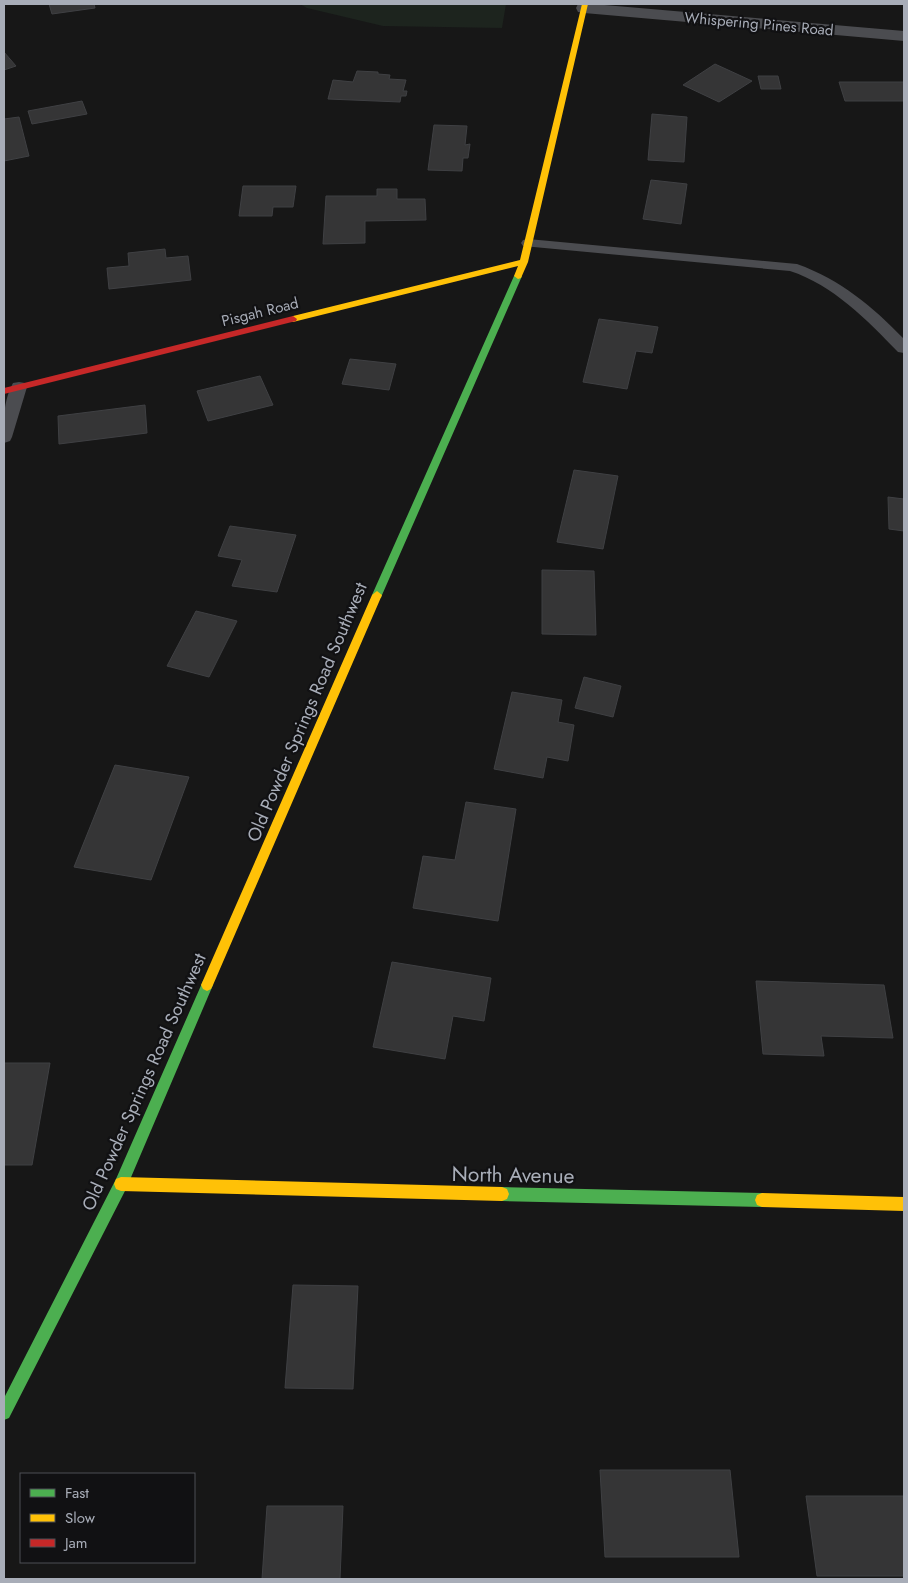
<svg xmlns="http://www.w3.org/2000/svg" width="908" height="1583" viewBox="0 0 908 1583" font-family="Jost,sans-serif">
<rect width="100%" height="100%" fill="#171717"/>
<!-- green -->
<path fill="#1d241e" d="M 300,4 L 506,4 L 502,28 L 383,26 L 307,8 Z"/>
<!-- building -->
<path fill="#353536" stroke="#3f4043" d="M 49,4 L 94,4 L 95,8 L 52,14 Z
M 4,52 L 16,66 L 4,70 Z
M 715,64 L 752,81 L 719,102 L 683,85 Z
M 357,71 L 378,72 L 378,74 L 390,75 L 389,79 L 406,80 L 403,91 L 407,91 L 406,96 L 401,96 L 400,102 L 328,99 L 333,80 L 353,82 Z
M 758,76 L 778,76 L 781,89 L 761,89 Z
M 839,82 L 904,82 L 904,101 L 845,101 Z
M 82,101 L 87,114 L 32,124 L 28,111 Z
M 652,114 L 687,117 L 684,162 L 648,160 Z
M 19,117 L 29,156 L 4,161 L 4,119 Z
M 434,125 L 467,126 L 465,145 L 470,144 L 468,158 L 463,158 L 462,171 L 428,170 Z
M 651,180 L 687,184 L 681,224 L 643,219 Z
M 243,186 L 296,186 L 293,207 L 273,207 L 272,216 L 239,216 Z
M 377,189 L 397,189 L 397,199 L 425,199 L 426,220 L 365,221 L 365,243 L 323,244 L 326,196 L 377,196 Z
M 165,249 L 166,258 L 188,256 L 191,280 L 109,289 L 107,268 L 129,266 L 128,253 Z
M 599,319 L 658,327 L 652,353 L 636,351 L 627,389 L 583,382 Z
M 350,359 L 396,364 L 389,390 L 342,384 Z
M 260,376 L 273,405 L 208,421 L 197,391 Z
M 145,405 L 147,433 L 59,444 L 58,416 Z
M 574,470 L 618,476 L 603,549 L 557,542 Z
M 888,497 L 904,499 L 904,531 L 889,529 Z
M 230,526 L 296,535 L 277,592 L 232,586 L 242,560 L 218,556 Z
M 542,570 L 594,571 L 596,635 L 542,634 Z
M 196,611 L 237,621 L 209,677 L 167,666 Z
M 584,677 L 621,686 L 613,717 L 575,708 Z
M 512,692 L 562,700 L 558,722 L 574,725 L 568,761 L 547,757 L 543,778 L 494,769 Z
M 115,765 L 189,777 L 151,880 L 74,867 Z
M 466,802 L 516,809 L 498,921 L 413,908 L 423,856 L 455,860 Z
M 392,962 L 491,978 L 484,1021 L 453,1016 L 445,1059 L 373,1047 Z
M 756,981 L 884,985 L 893,1038 L 821,1036 L 824,1056 L 763,1054 Z
M 4,1063 L 50,1063 L 32,1165 L 4,1165 Z
M 293,1285 L 358,1286 L 353,1389 L 285,1388 Z
M 600,1470 L 730,1470 L 739,1557 L 605,1557 Z
M 806,1496 L 904,1496 L 904,1576 L 817,1576 Z
M 267,1506 L 343,1506 L 340,1579 L 262,1579 Z"/>
<g fill="none" stroke-linecap="round" stroke-linejoin="round">
<!-- lane -->
<path fill="#4b4c50" fill-rule="evenodd" d="M 528,239 L 797,264 C 841,280 872,306 904,339 L 904,353 L 898,352 C 867,320 833,285 790,271 L 523,246 L 521,243 L 523,240 Z
M 19,382 L 25,383 L 27,387 L 12,437 L 10,441 L 4,443 C 3,423 3,401 13,383 Z"/>
<!-- street -->
<path fill="#4b4c50" fill-rule="evenodd" d="M 578,4 L 593,4 L 904,31 L 904,41 L 584,13 L 578,12 L 576,8 Z"/>
<!-- fast -->
<path fill="#4caf50" fill-rule="evenodd" d="M 518,273 L 522,276 L 382,595 L 381,598 L 373,598 L 372,595 L 514,276 Z
M 207,979 L 211,981 L 213,985 L 126,1189 L 9,1418 L 4,1420 L 4,1398 L 116,1179 L 203,981 Z
M 502,1187 L 762,1193 L 767,1195 L 769,1200 L 767,1205 L 762,1207 L 502,1201 L 497,1199 L 495,1194 L 497,1189 Z"/>
<!-- slow -->
<path fill="#ffc107" fill-rule="evenodd" d="M 582,4 L 588,4 L 528,262 L 521,278 L 518,279 L 514,276 L 518,266 L 293,322 L 290,321 L 289,319 L 293,316 L 520,260 Z
M 377,591 L 382,595 L 213,985 L 211,989 L 207,991 L 203,989 L 201,985 L 372,595 Z
M 121,1177 L 502,1187 L 507,1189 L 509,1194 L 507,1199 L 502,1201 L 121,1191 L 116,1189 L 114,1184 L 116,1179 Z
M 762,1193 L 904,1197 L 904,1211 L 762,1207 L 757,1205 L 755,1200 L 757,1195 Z"/>
<!-- jam -->
<path fill="#c62828" fill-rule="evenodd" d="M 293,316 L 297,319 L 296,321 L 4,394 L 4,388 Z"/>
</g>
<g text-anchor="middle" dominant-baseline="central" stroke-width="4.5" stroke-linejoin="round" paint-order="stroke">
<!-- far-street labels -->
<g font-size="15" fill="#a8adb8" stroke="#111113">
<text transform="translate(759 24) rotate(5)">Whispering Pines Road</text>
<text transform="translate(260 312) rotate(-14)">Pisgah Road</text>
</g>
<!-- street labels -->
<g font-size="18" fill="#a8adb8" stroke="#111113">
<text transform="translate(307 712) rotate(-67)">Old Powder Springs Road Southwest</text>
<text transform="translate(144 1082) rotate(-66)">Old Powder Springs Road Southwest</text>
</g>
<!-- near-street labels -->
<g font-size="21" fill="#a8adb8" stroke="#111113">
<text transform="translate(513 1175) rotate(1)">North Avenue</text>
</g>
</g>
<!-- border -->
<rect width="908" height="1583" fill="none" stroke="#a8adb8" stroke-width="10"/>
<!-- legend -->
<rect x="20" y="1473" width="175" height="90" fill="#111113" stroke="#4d4f55"/>
<rect x="30" y="1489" width="25" height="8" fill="#4caf50" stroke="#4d4f55"/>
<text x="65" y="1498" font-size="15" fill="#a8adb8">Fast</text>
<rect x="30" y="1514" width="25" height="8" fill="#ffc107" stroke="#4d4f55"/>
<text x="65" y="1523" font-size="15" fill="#a8adb8">Slow</text>
<rect x="30" y="1539" width="25" height="8" fill="#c62828" stroke="#4d4f55"/>
<text x="65" y="1548" font-size="15" fill="#a8adb8">Jam</text>
</svg>
